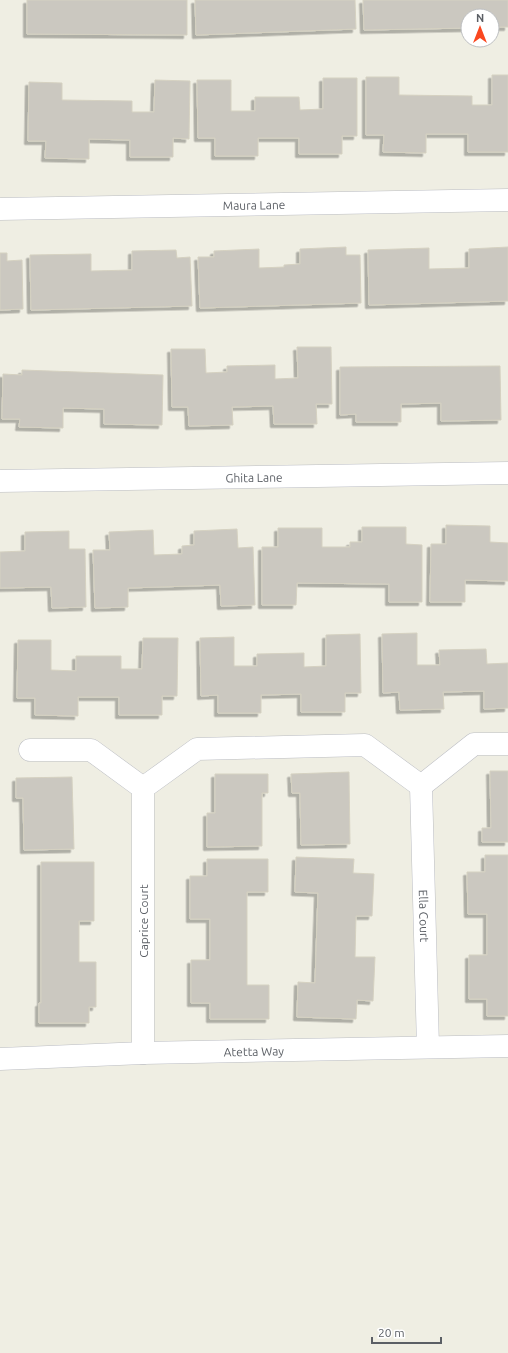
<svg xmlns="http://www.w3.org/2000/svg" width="508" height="1353" viewBox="0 0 508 1353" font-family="Ubuntu,sans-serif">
<defs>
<filter id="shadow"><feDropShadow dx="-3.5" dy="3.5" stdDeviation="0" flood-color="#0004"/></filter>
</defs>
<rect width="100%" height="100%" fill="#efeee3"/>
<!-- building -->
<path fill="#cbc8c0" stroke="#d5d1c1" filter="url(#shadow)" d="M 27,0 L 187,0 L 187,35 L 27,34 Z
M 195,0 L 355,0 L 356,29 L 196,35 Z
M 363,0 L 508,0 L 508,27 L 492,27 L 492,16 L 468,16 L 468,28 L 364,30 Z
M 492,75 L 508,75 L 508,152 L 468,152 L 468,134 L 426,134 L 426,153 L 383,152 L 384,135 L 366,135 L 366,77 L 399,77 L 399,95 L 472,96 L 472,105 L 492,105 Z
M 323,78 L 357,78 L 357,136 L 342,136 L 342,154 L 299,154 L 299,138 L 258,138 L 258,156 L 215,156 L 215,138 L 198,138 L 197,80 L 231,80 L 231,111 L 255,111 L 255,97 L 299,97 L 300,110 L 323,109 Z
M 155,80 L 190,81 L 189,139 L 173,138 L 173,157 L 130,157 L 130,140 L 89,139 L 89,159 L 45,158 L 46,141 L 28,141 L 29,82 L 62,83 L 62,100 L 132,101 L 132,112 L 154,112 Z
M 346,247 L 346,255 L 360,255 L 361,303 L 200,308 L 198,257 L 214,257 L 214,251 L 259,249 L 259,268 L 284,267 L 284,265 L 300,264 L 300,249 Z
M 508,247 L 508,301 L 369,305 L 368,250 L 429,248 L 429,269 L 469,268 L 469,249 Z
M 176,250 L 177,258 L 190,257 L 192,306 L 31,310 L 30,255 L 91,254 L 91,271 L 132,270 L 132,251 Z
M 0,253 L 7,253 L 7,261 L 22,260 L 23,309 L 0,310 Z
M 297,347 L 331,347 L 332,404 L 316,404 L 317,424 L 274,424 L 273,406 L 232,407 L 233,425 L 189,426 L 188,407 L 172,407 L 171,349 L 205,349 L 206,373 L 227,372 L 227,366 L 275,365 L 275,379 L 298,378 Z
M 500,366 L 501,420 L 441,421 L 441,403 L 401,404 L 401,422 L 356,422 L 356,414 L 340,415 L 340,367 Z
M 22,370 L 163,375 L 162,425 L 104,424 L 104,409 L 63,408 L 63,428 L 19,427 L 20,419 L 2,419 L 3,374 L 22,375 Z
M 446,525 L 490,526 L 490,542 L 508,543 L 508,581 L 465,580 L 465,602 L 430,602 L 431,544 L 446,544 Z
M 362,527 L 406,527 L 406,544 L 422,545 L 422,602 L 389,602 L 389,584 L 297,583 L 296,605 L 262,605 L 262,547 L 278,547 L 278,528 L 322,528 L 322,547 L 350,547 L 350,542 L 362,542 Z
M 237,529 L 238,548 L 253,547 L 255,605 L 221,606 L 220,585 L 128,588 L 128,607 L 95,608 L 93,550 L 110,550 L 109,532 L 153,530 L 154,555 L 182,554 L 182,546 L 194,545 L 194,531 Z
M 69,531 L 69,549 L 85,549 L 86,607 L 52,608 L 51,587 L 0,588 L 0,552 L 25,551 L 25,532 Z
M 417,633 L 417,665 L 440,665 L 439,650 L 486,649 L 487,664 L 508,663 L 508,708 L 484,709 L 484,691 L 443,692 L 444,709 L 400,710 L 399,692 L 383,693 L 382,634 Z
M 360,634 L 361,693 L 345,693 L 345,712 L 301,712 L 301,694 L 261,695 L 261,713 L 218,713 L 218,695 L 201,696 L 200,638 L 234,637 L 234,666 L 257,666 L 257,654 L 304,653 L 304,667 L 326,666 L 326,635 Z
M 143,638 L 178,638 L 177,696 L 162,696 L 162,715 L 119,715 L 119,697 L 78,697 L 78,716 L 35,715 L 35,698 L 17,698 L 18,640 L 51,640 L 51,670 L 76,671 L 76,656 L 121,656 L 121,669 L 142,669 Z
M 490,771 L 508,771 L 508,842 L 482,842 L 482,828 L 491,828 Z
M 349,772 L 350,844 L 301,845 L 300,793 L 292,793 L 291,774 Z
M 215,774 L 268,774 L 268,793 L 262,793 L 262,846 L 207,847 L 207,813 L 215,813 Z
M 72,777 L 74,849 L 24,850 L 23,798 L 16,798 L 16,778 Z
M 485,855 L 508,855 L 508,1016 L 487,1016 L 487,999 L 469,999 L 469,955 L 487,955 L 487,914 L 468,914 L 467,872 L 485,872 Z
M 296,857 L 354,859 L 353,873 L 374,874 L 372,916 L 356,916 L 355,957 L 375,957 L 373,1001 L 357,1000 L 356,1019 L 297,1017 L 298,982 L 315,983 L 318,893 L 295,892 Z
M 207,859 L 268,859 L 268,892 L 247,892 L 247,985 L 269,985 L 269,1019 L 210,1019 L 210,1003 L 191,1003 L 191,960 L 210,960 L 210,919 L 190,919 L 190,876 L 207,876 Z
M 41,862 L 94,862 L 94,921 L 79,921 L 79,962 L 96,962 L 96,1007 L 89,1007 L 89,1023 L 39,1023 L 39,1003 L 41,1003 Z"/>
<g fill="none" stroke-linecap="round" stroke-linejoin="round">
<defs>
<g id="minor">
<path id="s1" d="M 0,209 L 508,200"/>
<path id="s2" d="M 0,481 L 508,473"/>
<path d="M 30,750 L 91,750 L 143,788"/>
<path id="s3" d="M 421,786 L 428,1047"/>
<path d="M 421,786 L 474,744 L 508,744"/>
<path d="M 143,788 L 197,749 L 365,745 L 421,786"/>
<path d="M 143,788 L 143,1053"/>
<path id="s4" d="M 0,1059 L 143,1053 L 508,1046"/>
</g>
</defs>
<!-- minor casing -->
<use href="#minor" stroke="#bbbdc3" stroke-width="23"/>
<!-- minor -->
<use href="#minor" stroke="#fff" stroke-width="22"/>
</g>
<g text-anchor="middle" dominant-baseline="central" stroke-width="3" stroke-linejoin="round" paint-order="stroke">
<!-- street labels -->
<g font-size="12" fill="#5b5f65" stroke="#fff">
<text stroke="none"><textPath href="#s1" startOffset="254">Maura Lane</textPath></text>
<text stroke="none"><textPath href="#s2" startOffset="254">Ghita Lane</textPath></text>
<text stroke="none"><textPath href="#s3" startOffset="130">Ella Court</textPath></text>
<text transform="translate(143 921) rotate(-90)">Caprice Court</text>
<text stroke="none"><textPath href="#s4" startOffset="254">Atetta Way</textPath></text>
</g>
</g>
<!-- north arrow -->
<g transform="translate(480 28)"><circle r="19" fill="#ffffff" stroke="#bdbfc1"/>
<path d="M0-3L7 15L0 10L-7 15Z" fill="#fa471f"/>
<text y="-6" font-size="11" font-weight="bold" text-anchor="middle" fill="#5b5f65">N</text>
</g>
<!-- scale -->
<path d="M372 1337v6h69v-6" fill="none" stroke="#5b5f65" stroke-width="2"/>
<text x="378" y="1337" font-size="12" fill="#5b5f65" stroke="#ffffff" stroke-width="3" paint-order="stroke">20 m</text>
</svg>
